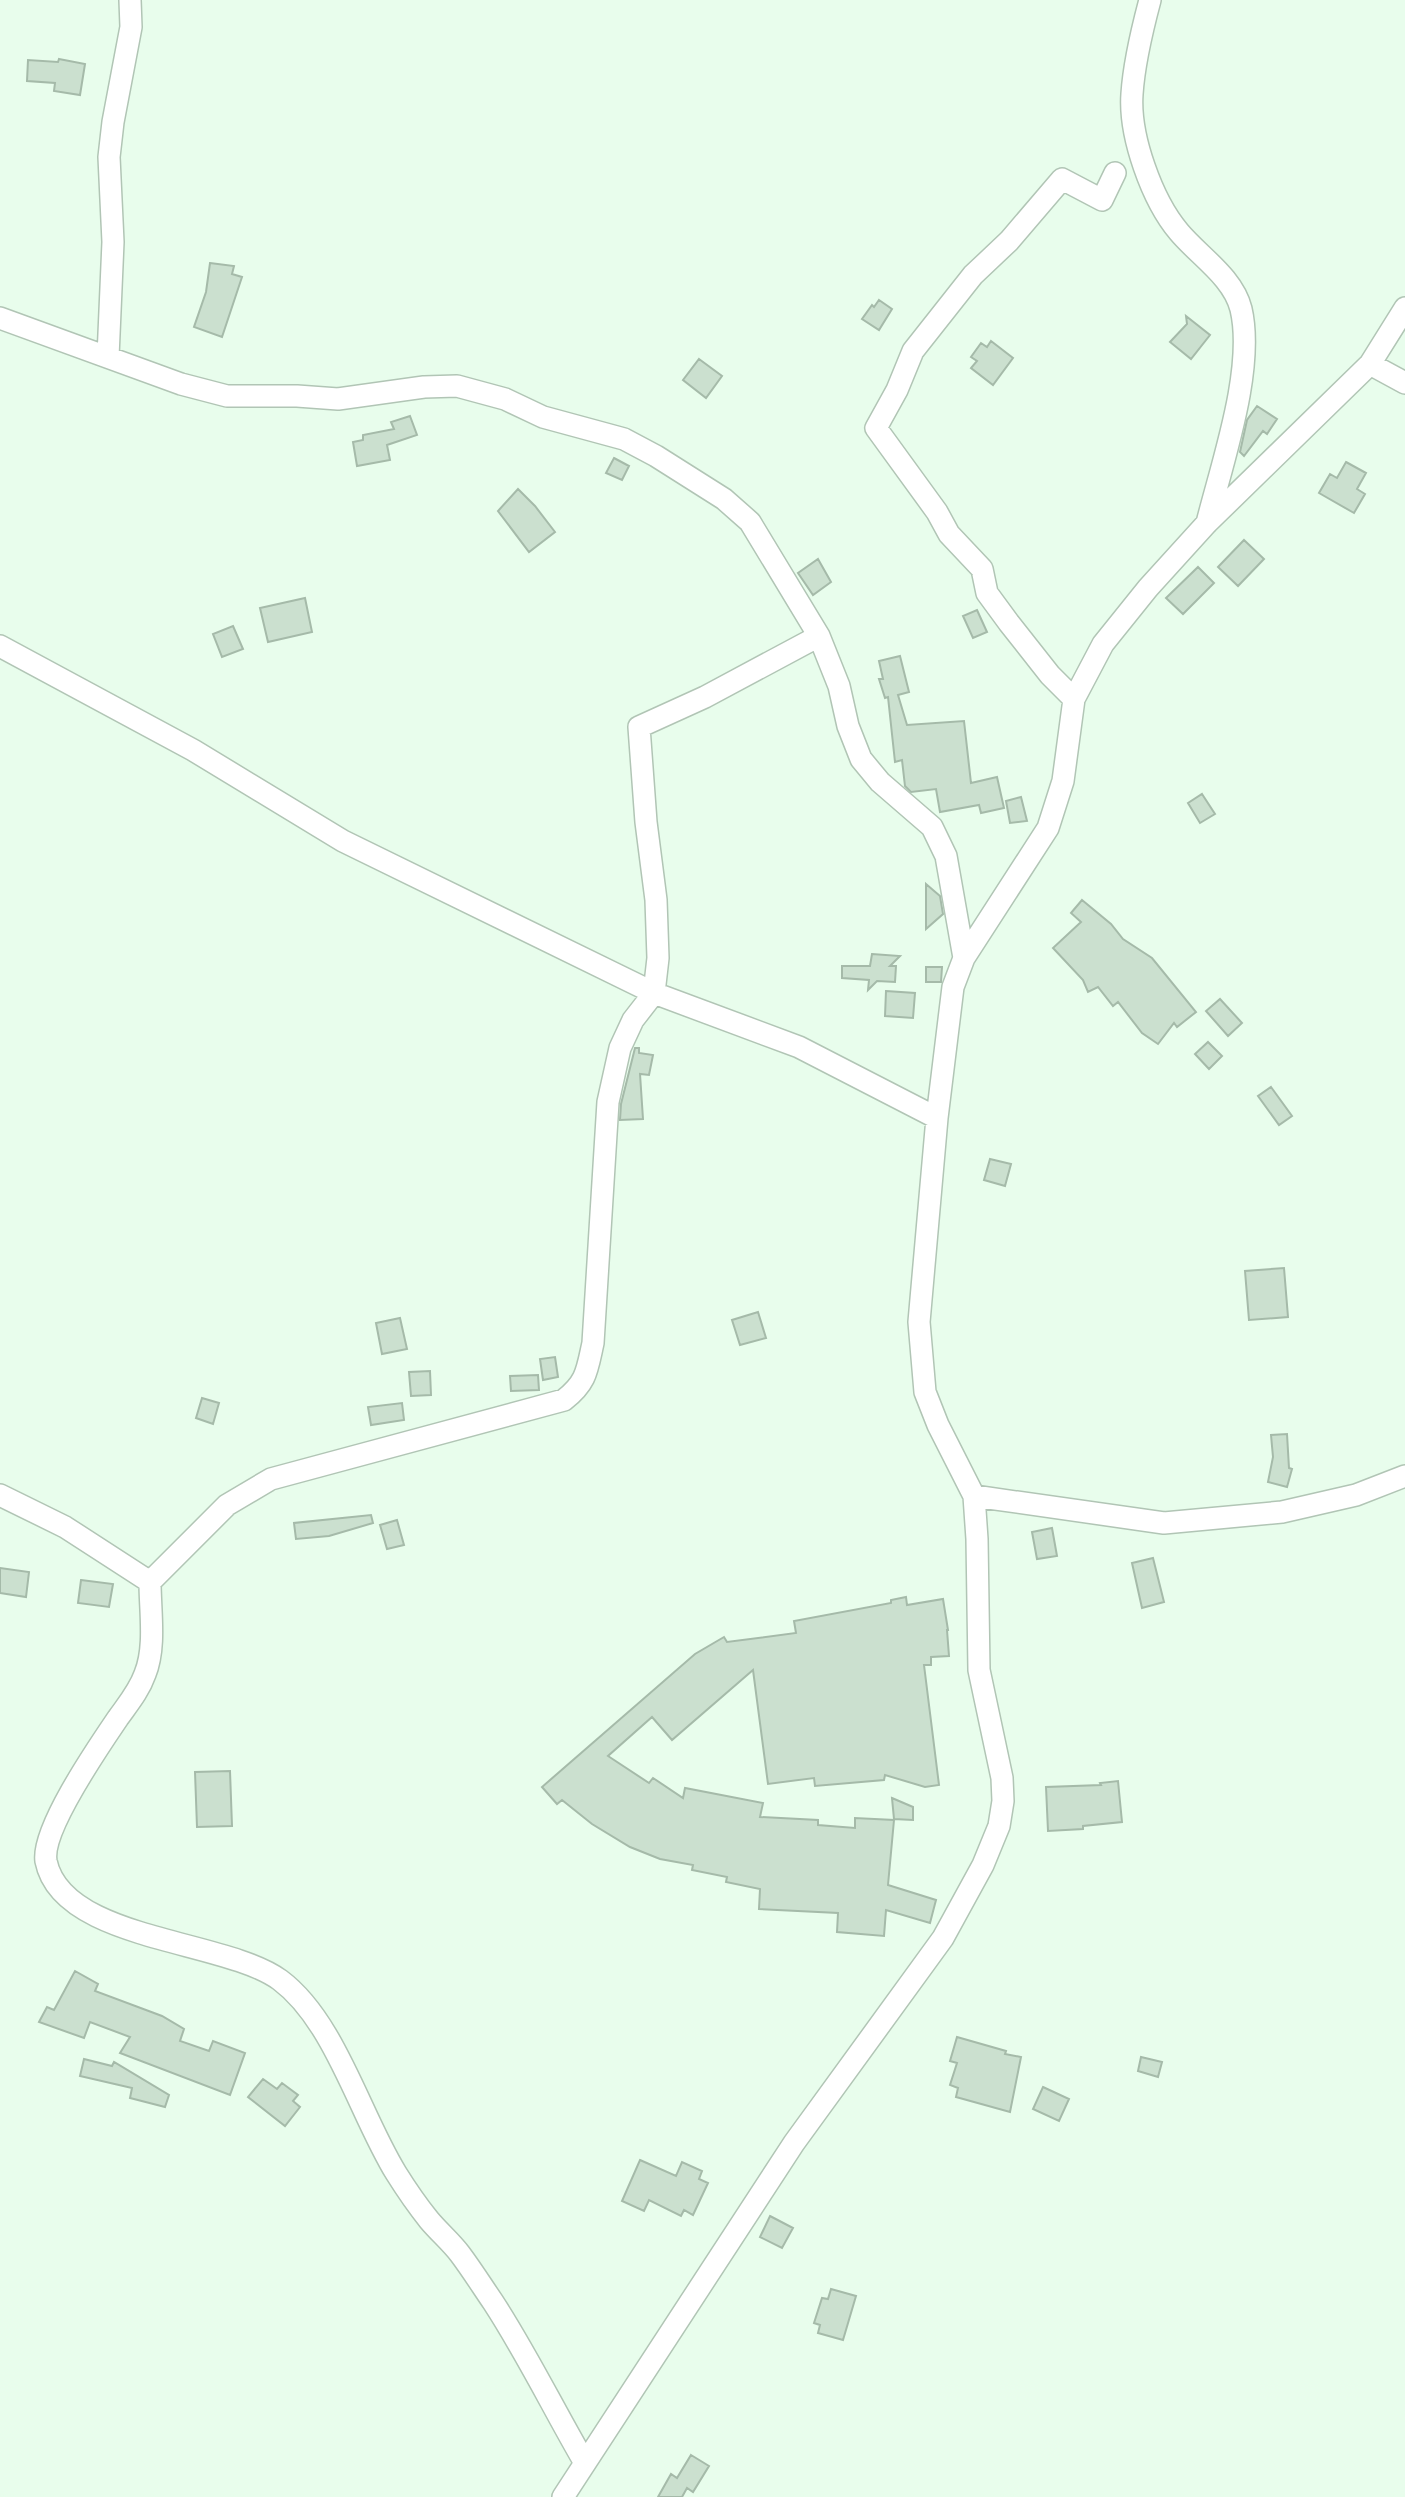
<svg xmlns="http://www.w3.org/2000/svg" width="1405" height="2497" viewBox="0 0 1405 2497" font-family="'DejaVu Sans',sans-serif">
<rect width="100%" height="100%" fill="#e8fdec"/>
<!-- building -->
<path fill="#cbe0cf" stroke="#a5baa9" stroke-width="2" d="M 59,59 L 85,64 L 80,95 L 54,91 L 55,83 L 27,81 L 28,60 L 58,62 Z
M 210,263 L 234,266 L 232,274 L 242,277 L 222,337 L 194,327 L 206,292 Z
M 879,300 L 892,309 L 879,330 L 862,319 L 872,305 L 874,307 Z
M 1186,316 L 1210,335 L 1191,359 L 1170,342 L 1187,324 Z
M 991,341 L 1013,358 L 993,385 L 971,368 L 977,361 L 971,357 L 981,343 L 987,347 Z
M 699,359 L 722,376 L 706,398 L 683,380 Z
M 1257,406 L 1277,419 L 1267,434 L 1263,431 L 1244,456 L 1240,452 L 1247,420 Z
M 410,416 L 417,435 L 387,445 L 390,460 L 357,466 L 353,442 L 363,440 L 363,435 L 394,429 L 391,422 Z
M 614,458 L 629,466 L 622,480 L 606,473 Z
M 1346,462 L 1366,473 L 1357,489 L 1365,494 L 1354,513 L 1319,493 L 1330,474 L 1337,478 Z
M 518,489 L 535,506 L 555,532 L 529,552 L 498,511 Z
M 1244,540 L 1264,559 L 1238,586 L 1218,567 Z
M 818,559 L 831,582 L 813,595 L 798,573 Z
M 1198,567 L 1214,583 L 1183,614 L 1166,598 Z
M 305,598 L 312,632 L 268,642 L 260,608 Z
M 977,610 L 987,632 L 973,638 L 963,616 Z
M 233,626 L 243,649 L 222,657 L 213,634 Z
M 900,656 L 909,692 L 898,695 L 907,725 L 964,721 L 971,783 L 997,777 L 1004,808 L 981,813 L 979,805 L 940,812 L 936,789 L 911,792 L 905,786 L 902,760 L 895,762 L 888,697 L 885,698 L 879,679 L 883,679 L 879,661 Z
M 1202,794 L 1215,814 L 1200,823 L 1188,803 Z
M 1021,797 L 1027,821 L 1010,823 L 1006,801 Z
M 926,884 L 940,896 L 943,914 L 926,929 Z
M 1082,900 L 1111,924 L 1123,939 L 1152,958 L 1196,1012 L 1177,1027 L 1174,1023 L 1158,1044 L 1142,1033 L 1118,1002 L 1113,1006 L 1098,987 L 1088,992 L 1083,980 L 1053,948 L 1081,922 L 1071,913 Z
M 872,954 L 900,956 L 890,966 L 896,966 L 895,982 L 877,981 L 868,990 L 869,980 L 842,978 L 842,966 L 870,966 Z
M 926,967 L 942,967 L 941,982 L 926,982 Z
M 886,991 L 915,993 L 913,1018 L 885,1016 Z
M 1220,999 L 1242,1023 L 1228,1036 L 1206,1011 Z
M 1208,1042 L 1222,1056 L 1209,1069 L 1195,1054 Z
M 635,1048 L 639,1048 L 639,1053 L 653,1055 L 649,1075 L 640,1074 L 643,1119 L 620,1120 L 621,1104 Z
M 1271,1087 L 1292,1116 L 1279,1125 L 1258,1096 Z
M 990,1159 L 1011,1164 L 1005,1186 L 984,1180 Z
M 1284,1268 L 1288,1317 L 1249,1320 L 1245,1271 Z
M 758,1312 L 766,1338 L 740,1345 L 732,1320 Z
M 400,1318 L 407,1349 L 382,1354 L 376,1323 Z
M 555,1357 L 558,1377 L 543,1380 L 540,1359 Z
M 430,1371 L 431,1395 L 411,1396 L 409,1372 Z
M 538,1375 L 539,1390 L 511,1391 L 510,1376 Z
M 202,1398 L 219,1403 L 213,1424 L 196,1418 Z
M 402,1403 L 404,1420 L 371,1425 L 368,1407 Z
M 1287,1434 L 1289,1468 L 1292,1469 L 1287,1487 L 1268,1482 L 1273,1457 L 1271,1435 Z
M 371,1515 L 373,1523 L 329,1536 L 296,1539 L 294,1523 Z
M 397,1520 L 404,1545 L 387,1549 L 380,1525 Z
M 1052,1528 L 1057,1556 L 1037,1559 L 1032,1532 Z
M 1153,1558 L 1164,1602 L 1142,1608 L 1132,1563 Z
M 0,1568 L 29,1572 L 26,1597 L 0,1593 Z
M 81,1580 L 113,1584 L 109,1607 L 78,1603 Z
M 906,1597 L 907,1605 L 943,1599 L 948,1630 L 947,1630 L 949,1656 L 931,1657 L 931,1665 L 924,1665 L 939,1785 L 925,1787 L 885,1775 L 884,1780 L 815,1786 L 814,1778 L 768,1784 L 753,1670 L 672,1740 L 652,1717 L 608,1756 L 649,1783 L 653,1778 L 683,1798 L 685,1788 L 763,1803 L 760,1817 L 818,1820 L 818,1825 L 855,1828 L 855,1818 L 894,1820 L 888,1885 L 936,1900 L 930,1923 L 886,1910 L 884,1936 L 837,1932 L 838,1913 L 759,1909 L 760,1889 L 726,1882 L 727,1877 L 692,1870 L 693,1865 L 660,1859 L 630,1847 L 592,1824 L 562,1800 L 557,1804 L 542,1787 L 695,1654 L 724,1637 L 727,1642 L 796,1633 L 794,1621 L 891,1603 L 891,1600 Z
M 230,1771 L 232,1826 L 197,1827 L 195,1772 Z
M 1118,1781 L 1122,1822 L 1083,1826 L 1083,1829 L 1048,1831 L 1046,1787 L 1101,1785 L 1100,1783 Z
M 892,1798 L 913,1807 L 913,1820 L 894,1819 Z
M 75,1971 L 98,1984 L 95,1991 L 162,2016 L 184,2029 L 180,2041 L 209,2051 L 213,2041 L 245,2053 L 230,2095 L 120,2053 L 130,2037 L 90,2022 L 84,2038 L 39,2022 L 47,2007 L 54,2010 Z
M 957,2037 L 1006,2051 L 1005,2054 L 1021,2057 L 1010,2112 L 956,2097 L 958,2088 L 950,2085 L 957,2063 L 950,2061 Z
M 1141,2057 L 1162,2062 L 1158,2077 L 1138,2071 Z
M 84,2059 L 112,2066 L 114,2062 L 169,2095 L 165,2107 L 130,2098 L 132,2088 L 80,2076 Z
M 263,2079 L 277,2089 L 282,2083 L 298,2095 L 293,2101 L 300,2107 L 285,2126 L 248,2097 Z
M 1043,2087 L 1069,2099 L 1059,2121 L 1033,2109 Z
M 640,2160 L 676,2176 L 682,2162 L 702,2171 L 699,2179 L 708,2183 L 693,2215 L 684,2210 L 681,2216 L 649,2200 L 644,2211 L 622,2201 Z
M 770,2216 L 793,2228 L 782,2248 L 760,2237 Z
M 831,2289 L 856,2296 L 843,2340 L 818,2333 L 820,2325 L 814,2323 L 822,2298 L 828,2299 Z
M 691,2455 L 709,2466 L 693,2492 L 687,2488 L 682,2497 L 658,2497 L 671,2474 L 677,2478 Z"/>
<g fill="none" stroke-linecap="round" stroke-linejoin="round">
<defs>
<path id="minor" d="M 1150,0 C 1142,30 1134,63 1132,94 C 1129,136 1152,200 1179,232 C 1199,256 1233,277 1241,309 C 1255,369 1222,463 1207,523
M 0,318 L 181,384 L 227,396 L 297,396 L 338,399 L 424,387 L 457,386 L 505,399 L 543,417 L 624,439 L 656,456 L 724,499 L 750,522 L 819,636 L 839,686 L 848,726 L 861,759 L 880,782 L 932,827 L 946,856 L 964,958
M 108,357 L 113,242 L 109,157 L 113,122 L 131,27 L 130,0
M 1370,364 L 1405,383
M 0,646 L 193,750 L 343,841 L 654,993 L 799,1047 L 937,1118
M 1074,699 L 1050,675 L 1009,623 L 987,593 L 982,569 L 949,534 L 937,512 L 876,428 L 897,390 L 913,351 L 973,275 L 1009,241 L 1062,179 L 1102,200 L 1115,173
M 0,1495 L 65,1527 L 150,1582
M 974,1496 L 1164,1523 L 1282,1512 L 1356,1495 L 1405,1476
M 585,2463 C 554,2410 527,2354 493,2302 C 482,2286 472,2270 460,2254 C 451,2242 439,2232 429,2220 C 417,2205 406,2189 396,2173 C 360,2115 335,2021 280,1980 C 224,1939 62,1941 46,1861 C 41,1830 99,1746 118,1718 C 128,1704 139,1691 145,1674 C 156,1647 150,1611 150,1582 L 227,1505 L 271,1479 L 564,1400 C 587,1382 587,1370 593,1343 L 608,1102 L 620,1048 L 633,1020 L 654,993 L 658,958 L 656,900 L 646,822 L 639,727 L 705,697 L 819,636
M 563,2497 L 794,2143 L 943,1938 L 983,1865 L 999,1826 L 1003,1801 L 1002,1778 L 979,1670 L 977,1539 L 974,1496 L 938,1425 L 925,1392 L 919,1322 L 937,1118 L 953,987 L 964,958 L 1048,828 L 1063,781 L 1074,699 L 1103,644 L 1148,588 L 1207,523 L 1370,364 L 1405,308"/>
</defs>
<!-- minor casing -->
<use href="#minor" stroke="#b1c5b5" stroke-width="24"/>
<!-- minor -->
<use href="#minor" stroke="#fff" stroke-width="21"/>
</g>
</svg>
